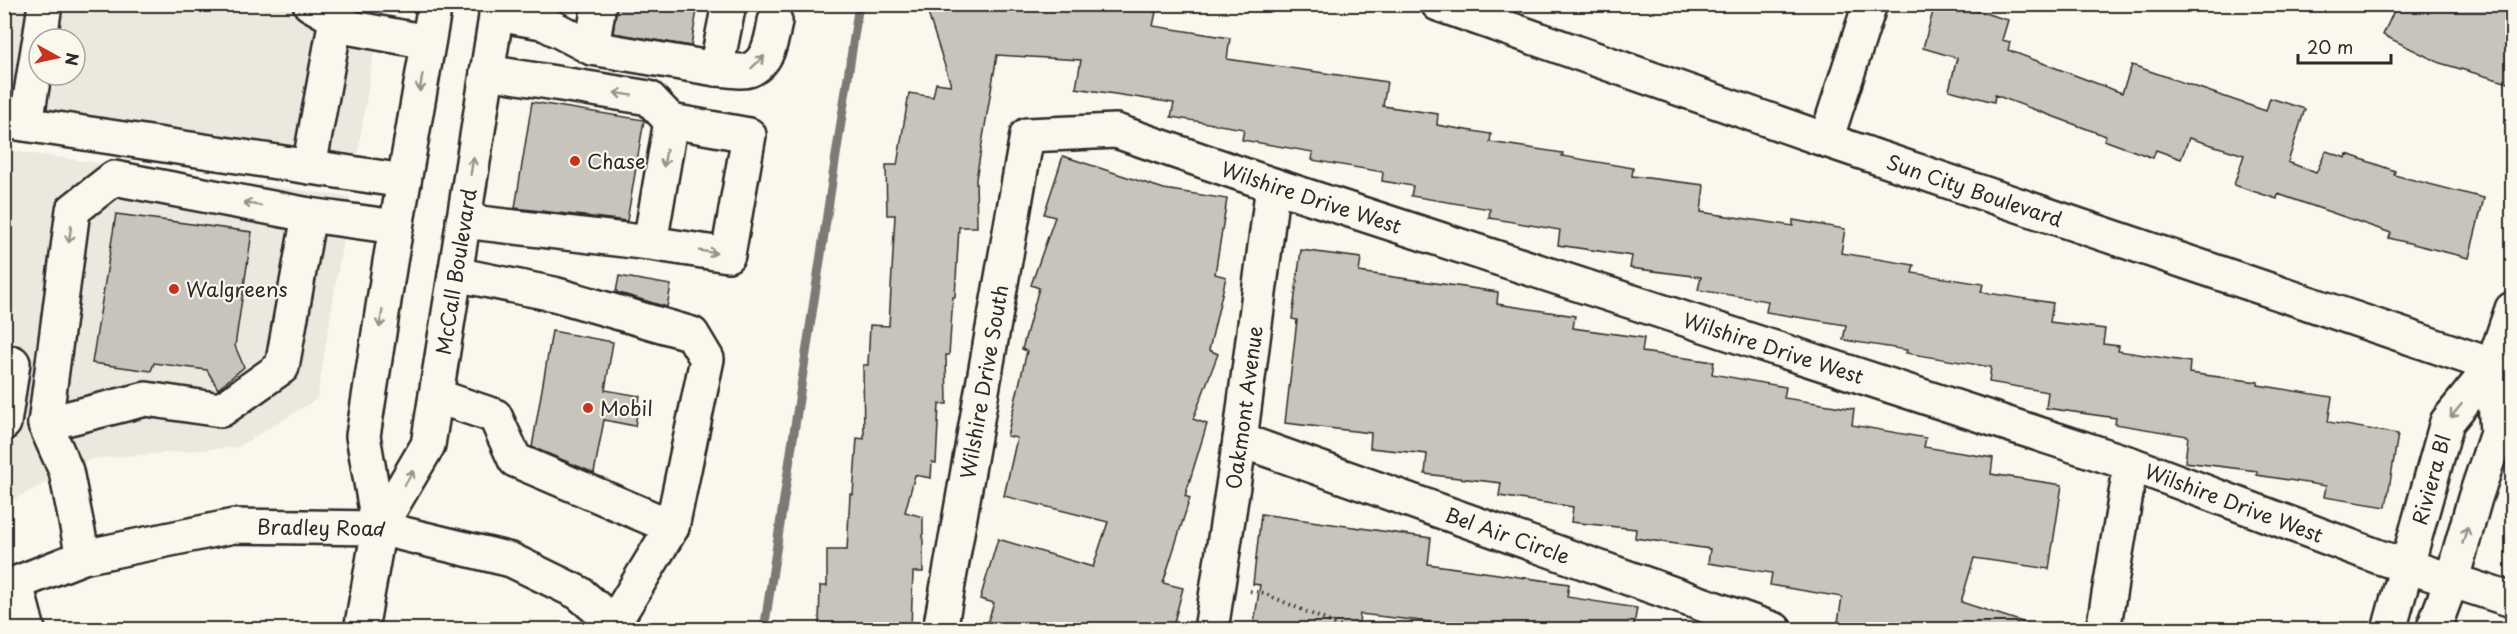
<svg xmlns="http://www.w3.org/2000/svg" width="2517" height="634" viewBox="0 0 2517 634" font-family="'Playpen Sans',sans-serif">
<rect width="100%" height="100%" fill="#fbf7ec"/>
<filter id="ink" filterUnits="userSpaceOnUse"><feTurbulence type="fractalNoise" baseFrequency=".0167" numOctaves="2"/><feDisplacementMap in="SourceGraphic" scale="12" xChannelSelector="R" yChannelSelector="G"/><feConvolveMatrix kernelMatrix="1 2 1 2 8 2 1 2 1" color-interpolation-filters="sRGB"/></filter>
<g filter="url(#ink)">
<!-- built -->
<path fill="#ebe8de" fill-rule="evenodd" d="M 5,5 L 381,5 L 357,159 L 5,111 ZM 39,39 L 75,39 L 75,75 L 39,75 Z
M 5,150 L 350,197 L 317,399 L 238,447 L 91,459 L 5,504 Z"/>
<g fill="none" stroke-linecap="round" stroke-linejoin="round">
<!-- stream -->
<path stroke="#7b7a75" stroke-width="9" d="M 764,630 L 859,4"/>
</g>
<!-- building -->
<path fill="#c7c4bc" stroke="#2b2b2b" stroke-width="1.5" d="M 617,4 L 698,4 L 691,46 L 613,33 Z
M 925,4 L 1106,4 L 1156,12 L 1153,26 L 1230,38 L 1227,59 L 1387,82 L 1383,106 L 1438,114 L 1437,125 L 1491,134 L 1490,142 L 1563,153 L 1562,156 L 1633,168 L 1632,176 L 1704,185 L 1701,212 L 1793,226 L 1793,220 L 1845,229 L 1841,253 L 1914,265 L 1912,273 L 1983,284 L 1981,292 L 2053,303 L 2050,322 L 2105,329 L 2103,344 L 2119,346 L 2118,351 L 2190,362 L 2189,373 L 2258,382 L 2258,385 L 2332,397 L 2328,422 L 2398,434 L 2386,507 L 2324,497 L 2326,486 L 2257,475 L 2257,471 L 2185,462 L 2188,436 L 2115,424 L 2116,418 L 2046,408 L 2048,392 L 1989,382 L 1991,367 L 1906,353 L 1907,350 L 1843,340 L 1846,325 L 1766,312 L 1768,301 L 1698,290 L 1701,277 L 1630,268 L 1632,256 L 1558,245 L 1560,230 L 1489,218 L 1490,209 L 1411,196 L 1413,186 L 1382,181 L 1383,172 L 1312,160 L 1313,152 L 1242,140 L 1244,129 L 1171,117 L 1174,103 L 1076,88 L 1081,60 L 997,55 L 976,179 L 977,227 L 959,227 L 955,297 L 953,297 L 949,355 L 946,355 L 947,404 L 939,404 L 936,463 L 932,462 L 931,478 L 915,475 L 905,512 L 923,517 L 923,572 L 913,572 L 911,628 L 819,625 L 820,586 L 827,586 L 827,550 L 847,550 L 850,494 L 853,495 L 857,438 L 864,439 L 863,365 L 868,365 L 870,325 L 889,326 L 895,215 L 887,215 L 886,165 L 897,165 L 909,93 L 933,97 L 936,83 L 951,85 Z
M 1935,4 L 1953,4 L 2008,20 L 2002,40 L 2010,42 L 2008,50 L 2122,93 L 2132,65 L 2266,111 L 2270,98 L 2305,109 L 2288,162 L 2316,173 L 2326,151 L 2346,158 L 2347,154 L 2395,171 L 2394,175 L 2484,198 L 2469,258 L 2389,238 L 2391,233 L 2278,194 L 2277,199 L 2234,185 L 2244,155 L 2189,138 L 2181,159 L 2156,150 L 2153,158 L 2104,140 L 2106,136 L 1995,95 L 1994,102 L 1949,90 L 1957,58 L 1923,48 Z
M 2397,4 L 2512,4 L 2512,84 L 2440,63 L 2383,35 Z
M 532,102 L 644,120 L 627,221 L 515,208 Z
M 1063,156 L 1164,189 L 1227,199 L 1215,274 L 1226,277 L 1209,350 L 1218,354 L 1193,419 L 1207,424 L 1185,496 L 1190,498 L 1163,583 L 1183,588 L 1172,630 L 985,630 L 994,603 L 980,599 L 998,539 L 1093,567 L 1108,522 L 1004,496 L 1017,438 L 1007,436 L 1027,351 L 1022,349 L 1039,288 L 1031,285 L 1055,217 L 1044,214 Z
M 116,214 L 252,232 L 235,346 L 244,367 L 218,389 L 207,370 L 154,363 L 151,371 L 92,363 Z
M 1301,250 L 1361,258 L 1359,272 L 1498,292 L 1497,304 L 1575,316 L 1573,328 L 1644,338 L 1642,352 L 1714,362 L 1712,374 L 1786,387 L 1784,398 L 1854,409 L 1852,425 L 1926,438 L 1924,447 L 1993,458 L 1991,474 L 2062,485 L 2049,569 L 1974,558 L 1961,602 L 2029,624 L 2028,630 L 1878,630 L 1838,622 L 1842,597 L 1770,585 L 1772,573 L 1708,563 L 1710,549 L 1635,538 L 1636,529 L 1571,522 L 1573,507 L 1499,496 L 1501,483 L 1425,474 L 1427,454 L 1370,448 L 1371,433 L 1285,423 L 1297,320 L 1292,319 Z
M 619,276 L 671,285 L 667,307 L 616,292 Z
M 552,331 L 613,342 L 605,390 L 640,396 L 635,426 L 604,420 L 594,473 L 532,447 Z
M 1261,514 L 1431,538 L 1428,564 L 1569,584 L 1567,597 L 1637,608 L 1633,630 L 1429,630 L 1430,622 L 1360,614 L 1358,630 L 1253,630 L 1260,585 L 1253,584 Z"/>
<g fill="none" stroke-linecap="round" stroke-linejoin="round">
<defs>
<g id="minor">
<path d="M 310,4 L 352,28 L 428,42"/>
<path id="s1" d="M 1438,4 L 1826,140 L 2512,372"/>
<path d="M 496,14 L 542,22 L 592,48 L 716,69 L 729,4"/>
<path d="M 40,39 L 45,4"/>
<path d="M 592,48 L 599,4"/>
<path d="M 716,69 C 725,69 741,73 749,70 C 769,62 772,38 775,21"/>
<path d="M 487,72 L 649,98 L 671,121"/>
<path d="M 4,121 L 404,181"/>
<path d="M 26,124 L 39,43"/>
<path d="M 1826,140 L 1870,4"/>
<path d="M 309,167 L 336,19"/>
<path d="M 463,221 L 650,243 L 728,255 L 749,135 L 671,121 L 650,243"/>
<path d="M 455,274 L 554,294 L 692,334 L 707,359 L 672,527 L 614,623"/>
<path d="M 4,362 L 13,363 L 4,423"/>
<path d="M 436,396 L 495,416 L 515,460 L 672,527"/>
<path d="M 45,424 L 146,399 L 221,410 L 282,367 L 309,215"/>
<path id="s2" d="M 1240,440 L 1775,630"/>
<path d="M 83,557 L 66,471 L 45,424 L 73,210 L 114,178 L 309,215 L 396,227"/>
<path d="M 16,584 L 28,630"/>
<path id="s3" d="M 4,588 L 83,557 L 234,526 L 379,528 L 511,560 L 579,593 L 622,630"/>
<path id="s4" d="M 940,630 L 1027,135 L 1116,131 L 1273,185 L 2131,464 L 2379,557 L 2512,600"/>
<path id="s5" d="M 1211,630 L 1240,440 L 1273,185"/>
<path d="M 2103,630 L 2131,464"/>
<path id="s6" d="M 2389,630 L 2447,422 L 2493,365 L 2512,309"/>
<path d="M 2433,630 L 2452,579 L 2475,498 L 2497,433 L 2493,365"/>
</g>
<g id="major">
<path id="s7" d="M 379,528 L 428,445 L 498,4"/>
<path d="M 361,630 L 379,528 L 363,436 L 390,262 L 435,4"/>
</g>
</defs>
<!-- minor casing -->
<use href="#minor" stroke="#2b2b2b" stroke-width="38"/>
<!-- major casing -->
<use href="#major" stroke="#2b2b2b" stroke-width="38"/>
<!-- path -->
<path stroke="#2b2b2b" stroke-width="4" stroke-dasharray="1.5 4.5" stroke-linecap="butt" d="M 1250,591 L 1263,593 L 1349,630"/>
<!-- minor -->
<use href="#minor" stroke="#fbf7ec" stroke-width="33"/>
<!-- major -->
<use href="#major" stroke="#fbf7ec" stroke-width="33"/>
</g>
<!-- one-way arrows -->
<defs><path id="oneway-shaft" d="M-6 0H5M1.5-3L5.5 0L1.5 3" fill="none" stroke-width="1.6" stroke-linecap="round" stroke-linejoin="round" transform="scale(1.5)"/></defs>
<g stroke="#93918c">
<use href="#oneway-shaft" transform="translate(758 62) rotate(-43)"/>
<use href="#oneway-shaft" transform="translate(421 83) rotate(100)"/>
<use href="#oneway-shaft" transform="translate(623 94) rotate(-171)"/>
<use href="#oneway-shaft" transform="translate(665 158) rotate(100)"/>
<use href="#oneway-shaft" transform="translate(472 166) rotate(-81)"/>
<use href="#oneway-shaft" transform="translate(252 204) rotate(-169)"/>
<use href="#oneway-shaft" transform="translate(70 234) rotate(98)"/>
<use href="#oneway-shaft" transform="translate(708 252) rotate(9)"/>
<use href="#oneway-shaft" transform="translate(381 319) rotate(99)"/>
<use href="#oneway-shaft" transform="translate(2456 411) rotate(129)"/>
<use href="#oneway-shaft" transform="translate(409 478) rotate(-59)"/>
<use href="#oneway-shaft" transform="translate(2465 535) rotate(-74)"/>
</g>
</g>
<!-- markers -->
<g fill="#c8321e" stroke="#fbf7ec" stroke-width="2">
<circle cx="575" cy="161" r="6"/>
<circle cx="174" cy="289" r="6"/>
<circle cx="588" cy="408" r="6"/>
</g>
<g text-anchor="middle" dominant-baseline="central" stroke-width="4.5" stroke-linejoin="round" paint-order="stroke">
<!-- poi labels -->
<g font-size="20" fill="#2b2b2b" stroke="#fbf7ec" text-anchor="start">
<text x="587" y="161">Chase</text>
<text x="186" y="289">Walgreens</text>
<text x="600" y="408">Mobil</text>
</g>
<!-- street labels -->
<g font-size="20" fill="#2b2b2b" stroke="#fbf7ec">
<text stroke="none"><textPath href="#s1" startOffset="568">Sun City Boulevard</textPath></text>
<text stroke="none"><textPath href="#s4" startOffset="798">Wilshire Drive West</textPath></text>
<text stroke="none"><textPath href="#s7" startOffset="272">McCall Boulevard</textPath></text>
<text stroke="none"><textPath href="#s4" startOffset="1284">Wilshire Drive West</textPath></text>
<text stroke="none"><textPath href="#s4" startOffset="252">Wilshire Drive South</textPath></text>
<text stroke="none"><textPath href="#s5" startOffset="225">Oakmont Avenue</textPath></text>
<text stroke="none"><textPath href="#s6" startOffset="156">Riviera Bl</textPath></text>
<text stroke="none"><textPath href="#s4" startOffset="1770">Wilshire Drive West</textPath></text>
<text stroke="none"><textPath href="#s3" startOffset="326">Bradley Road</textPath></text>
<text stroke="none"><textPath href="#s2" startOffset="284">Bel Air Circle</textPath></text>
</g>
</g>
<!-- margin -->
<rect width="2517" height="634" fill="none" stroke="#fbf7ec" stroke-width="24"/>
<rect x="12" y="12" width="2493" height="610" fill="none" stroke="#2b2b2b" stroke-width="2" filter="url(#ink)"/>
<!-- north arrow -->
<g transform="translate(57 57) rotate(98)"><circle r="28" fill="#fbf7ec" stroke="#a8a59f" stroke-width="1.5"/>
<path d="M0-4.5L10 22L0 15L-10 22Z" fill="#c8321e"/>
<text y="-9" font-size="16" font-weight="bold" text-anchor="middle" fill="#2b2b2b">N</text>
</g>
<!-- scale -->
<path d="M2298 54v9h93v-9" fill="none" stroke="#2b2b2b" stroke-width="3"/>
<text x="2307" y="54" font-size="18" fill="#2b2b2b" stroke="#fbf7ec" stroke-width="4.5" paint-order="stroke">20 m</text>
</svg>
